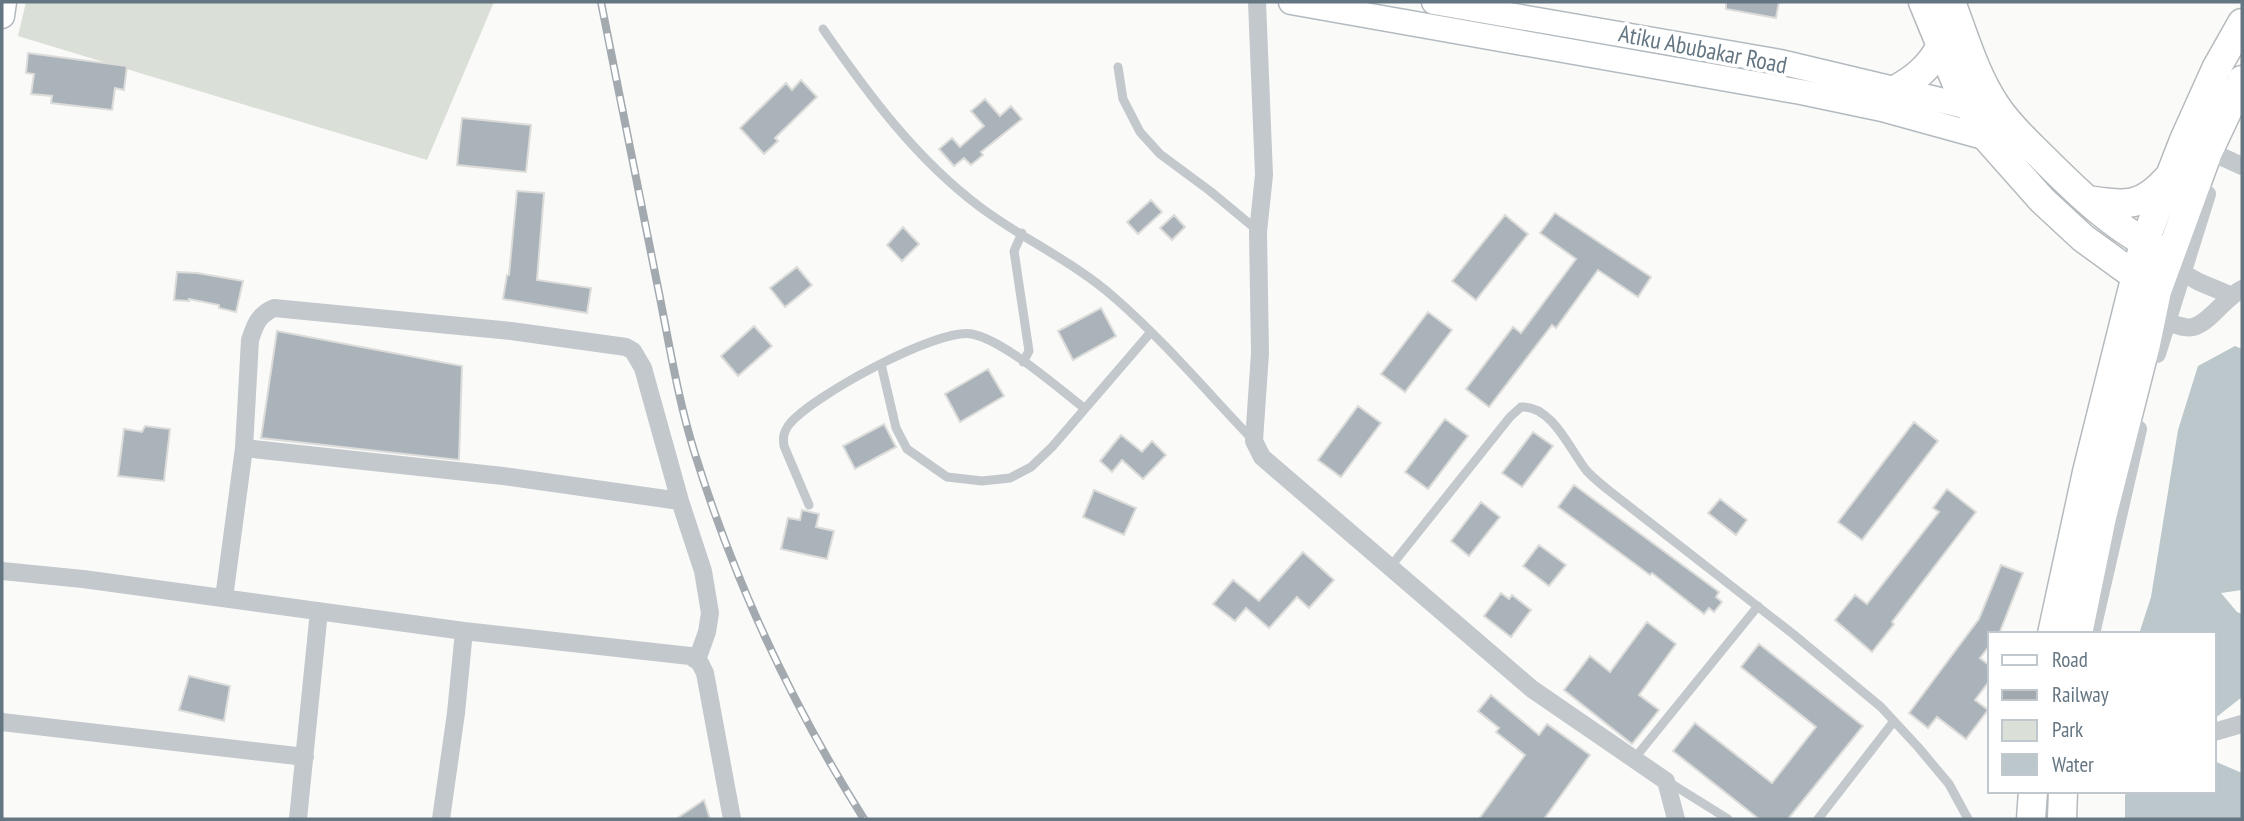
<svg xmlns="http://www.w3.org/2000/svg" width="2244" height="821" viewBox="0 0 2244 821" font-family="'PT Sans Narrow',sans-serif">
<rect width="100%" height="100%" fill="#fafaf8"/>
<!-- green -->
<path fill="#dadfd7" d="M 26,2 L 494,2 L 427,160 L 18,36 Z"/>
<!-- water -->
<path fill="#bbc7cb" d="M 2235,346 L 2242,349 L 2242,590 L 2221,593 L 2237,612 L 2242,614 L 2242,697 L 2214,719 L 2214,634 L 2139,634 L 2151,597 L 2178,430 L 2198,366 Z
M 2214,761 L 2242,773 L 2242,819 L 2125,819 L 2125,795 L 2129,791 L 2214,791 Z"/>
<!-- building -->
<path fill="#aab3b9" stroke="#dcdcda" stroke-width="2" d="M 1726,2 L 1779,2 L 1776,18 L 1726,9 Z
M 28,53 L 127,66 L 124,90 L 115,88 L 112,110 L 51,103 L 52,96 L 31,94 L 34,74 L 26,73 Z
M 801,80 L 817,97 L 775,138 L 778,141 L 764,154 L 740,128 L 786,83 L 792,90 Z
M 985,99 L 1000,116 L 1011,106 L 1022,119 L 981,152 L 983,155 L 971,165 L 964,158 L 954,166 L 939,149 L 952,138 L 960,147 L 984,126 L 971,111 Z
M 462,118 L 531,125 L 526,172 L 457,165 Z
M 517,191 L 544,193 L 537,280 L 591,288 L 587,313 L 503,299 L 507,275 L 509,275 Z
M 1151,200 L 1162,212 L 1138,234 L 1127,222 Z
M 1555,213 L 1651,277 L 1638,297 L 1598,270 L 1556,328 L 1552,325 L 1489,407 L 1466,389 L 1513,327 L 1521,333 L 1576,259 L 1540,233 Z
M 1174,215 L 1185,227 L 1172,240 L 1160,228 Z
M 1505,215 L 1528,234 L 1476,300 L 1452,281 Z
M 903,227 L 919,244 L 902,261 L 887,245 Z
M 797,267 L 812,285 L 785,307 L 770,288 Z
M 177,272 L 197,273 L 243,281 L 236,312 L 219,308 L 219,305 L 189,299 L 189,301 L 174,300 Z
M 1101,308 L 1116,336 L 1073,360 L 1058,331 Z
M 1428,312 L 1452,330 L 1405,392 L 1381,374 Z
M 754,326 L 772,346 L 738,376 L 721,356 Z
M 277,331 L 462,366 L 459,460 L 261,438 Z
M 988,369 L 1004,396 L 960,422 L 945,394 Z
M 1358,406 L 1381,423 L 1341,477 L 1318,460 Z
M 1445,419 L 1468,436 L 1428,489 L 1405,472 Z
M 1914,422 L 1938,441 L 1862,540 L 1838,522 Z
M 884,424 L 896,447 L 855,469 L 843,446 Z
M 145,426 L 170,429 L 164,481 L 118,476 L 124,429 L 142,432 Z
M 1533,432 L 1553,446 L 1522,487 L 1502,473 Z
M 1121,435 L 1142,452 L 1152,441 L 1166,455 L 1143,479 L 1122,460 L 1112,472 L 1100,461 Z
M 1574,485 L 1719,592 L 1716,597 L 1722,602 L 1714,612 L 1709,608 L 1704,614 L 1652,573 L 1650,575 L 1558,507 Z
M 1947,489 L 1976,512 L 1892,622 L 1894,624 L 1872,652 L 1835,620 L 1855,595 L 1867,604 L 1939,512 L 1933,508 Z
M 1094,490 L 1136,508 L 1124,535 L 1083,517 Z
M 1720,499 L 1747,520 L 1736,535 L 1708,513 Z
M 1481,502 L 1500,517 L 1469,556 L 1451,541 Z
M 802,510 L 819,514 L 816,527 L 834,531 L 827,559 L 781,549 L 788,518 L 800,520 Z
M 1539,545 L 1566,565 L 1549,586 L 1523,566 Z
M 1303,552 L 1334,580 L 1309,608 L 1297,597 L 1269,628 L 1246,608 L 1235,621 L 1213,604 L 1233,580 L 1259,601 Z
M 2001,565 L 2023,573 L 1999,634 L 1990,634 L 1990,645 L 1980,658 L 1990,666 L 1990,680 L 1975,700 L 1988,710 L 1966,739 L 1937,717 L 1928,728 L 1909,713 L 1979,619 Z
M 1501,593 L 1509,599 L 1512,595 L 1531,610 L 1511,637 L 1484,616 Z
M 1647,622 L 1676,644 L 1639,695 L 1659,710 L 1632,744 L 1564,690 L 1590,656 L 1610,672 Z
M 1759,644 L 1863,726 L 1788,819 L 1759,819 L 1673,751 L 1695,723 L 1772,783 L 1816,727 L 1741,667 Z
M 189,676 L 230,686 L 224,721 L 179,710 Z
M 1491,695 L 1539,735 L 1547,724 L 1590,755 L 1544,819 L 1479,819 L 1525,755 L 1496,732 L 1499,728 L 1478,711 Z
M 704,800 L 710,819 L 676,819 Z"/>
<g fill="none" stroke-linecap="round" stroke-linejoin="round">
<defs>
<path id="secondary" d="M 1291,2 L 1801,92 L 1882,109 L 1987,138 L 2001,135
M 1434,2 L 1780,62 L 1969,107 L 1984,106
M 2,16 L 4,2"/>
<path id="primary" d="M 1923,2 L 1956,82 L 1987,138 L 2042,200 L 2083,238 L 2149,286
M 1951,2 C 1964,36 1975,75 1996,106 C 2009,126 2026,141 2043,158 C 2078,193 2115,229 2161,251
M 1895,90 C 1915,79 1930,67 1940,47
M 2087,200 C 2125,205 2141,209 2168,178
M 2052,634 L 2087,472 L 2144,243 L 2184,140 L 2216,69 L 2242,23
M 2078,634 L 2102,517 L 2146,344 L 2157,291 L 2208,152 L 2242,80
M 2031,819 L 2033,791
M 2062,819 L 2063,791"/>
</defs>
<!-- secondary casing -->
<use href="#secondary" stroke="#b3babf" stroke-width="27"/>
<!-- primary casing -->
<use href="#primary" stroke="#b5babe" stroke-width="31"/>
<!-- lane -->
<path stroke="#c3c8cc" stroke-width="9" d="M 823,29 C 868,94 916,159 980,207 C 1024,240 1075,262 1116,299 C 1165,342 1208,393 1253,440
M 1118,67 L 1123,99 L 1140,132 L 1160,154 L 1210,191 L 1257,230
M 1022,233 L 1014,251 L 1029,351 L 1023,362
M 881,364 L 896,428 L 907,449 L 947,477 L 982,481 L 1010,478 L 1031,467 L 1052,447 L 1151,332
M 809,505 L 784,446 C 783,438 783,433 788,426 C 808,398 938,327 972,334 C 1005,341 1057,387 1084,408
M 1391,566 L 1510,417 L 1521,407 C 1552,405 1570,450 1586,470 C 1592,477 1600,483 1607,489 L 1793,634 L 1881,707 L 1918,747 L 1949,784 L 1968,819
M 1634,759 L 1758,606
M 1667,781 L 1728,819
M 1818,819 L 1894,721"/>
<!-- street -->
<path stroke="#c3c8cc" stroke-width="18" d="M 1257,2 L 1264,175 L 1258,232 L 1260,353 L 1254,441 L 1262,457 L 1532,689 L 1666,781 L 1676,819
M 2220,156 L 2242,166
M 2181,272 L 2199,282 L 2230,295
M 2166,322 C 2174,324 2185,329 2193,327 C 2210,323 2224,298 2242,289
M 2157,354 L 2207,194
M 244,448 L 503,476 L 680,501
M 2,571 L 83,579 L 464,631 L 690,656 L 700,663 L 705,673 L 732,819
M 224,598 L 244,448 L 250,340 C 255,325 258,315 274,308 L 511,331 L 626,347 L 633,351 L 643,368 L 680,501 L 703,571 L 710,613 L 707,632 L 697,660
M 2091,634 L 2138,429
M 2,722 L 305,757
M 2214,732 L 2242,724
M 298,819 L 319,611
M 441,819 L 456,713 L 464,631"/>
<!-- secondary -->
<use href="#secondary" stroke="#fff" stroke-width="24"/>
<!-- primary -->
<use href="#primary" stroke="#fff" stroke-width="28"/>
<defs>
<path id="rail" d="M 601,2 C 619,94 638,186 656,278 C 668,336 677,397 695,454 C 735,583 792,705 864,819"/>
</defs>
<!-- rail casing -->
<use href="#rail" stroke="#a2aab0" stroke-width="8"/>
<!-- rail -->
<use href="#rail" stroke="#fff" stroke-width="5" stroke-dasharray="16" stroke-linecap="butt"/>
</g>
<g text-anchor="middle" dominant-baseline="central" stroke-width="7" stroke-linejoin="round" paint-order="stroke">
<!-- street labels -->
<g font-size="24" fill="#657683" stroke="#fff">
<text transform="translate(1703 49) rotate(11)">Atiku Abubakar Road</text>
</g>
</g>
<!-- border -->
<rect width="2244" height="821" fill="none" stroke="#657683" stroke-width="7"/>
<!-- legend -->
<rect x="1988" y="632" width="228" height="161" fill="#ffffff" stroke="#c1c8cd" stroke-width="2"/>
<rect x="2002" y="655" width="35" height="10" fill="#ffffff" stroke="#c1c8cd" stroke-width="2"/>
<text x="2052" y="667" font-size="21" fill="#657683">Road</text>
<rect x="2002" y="690" width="35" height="10" fill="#a2aab0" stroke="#c1c8cd" stroke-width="2"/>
<text x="2052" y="702" font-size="21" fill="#657683">Railway</text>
<rect x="2002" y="720" width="35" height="21" fill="#dadfd7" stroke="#c1c8cd" stroke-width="2"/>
<text x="2052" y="737" font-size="21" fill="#657683">Park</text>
<rect x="2002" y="754" width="35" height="21" fill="#bbc7cb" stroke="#c1c8cd" stroke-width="2"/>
<text x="2052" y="772" font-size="21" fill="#657683">Water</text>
</svg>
